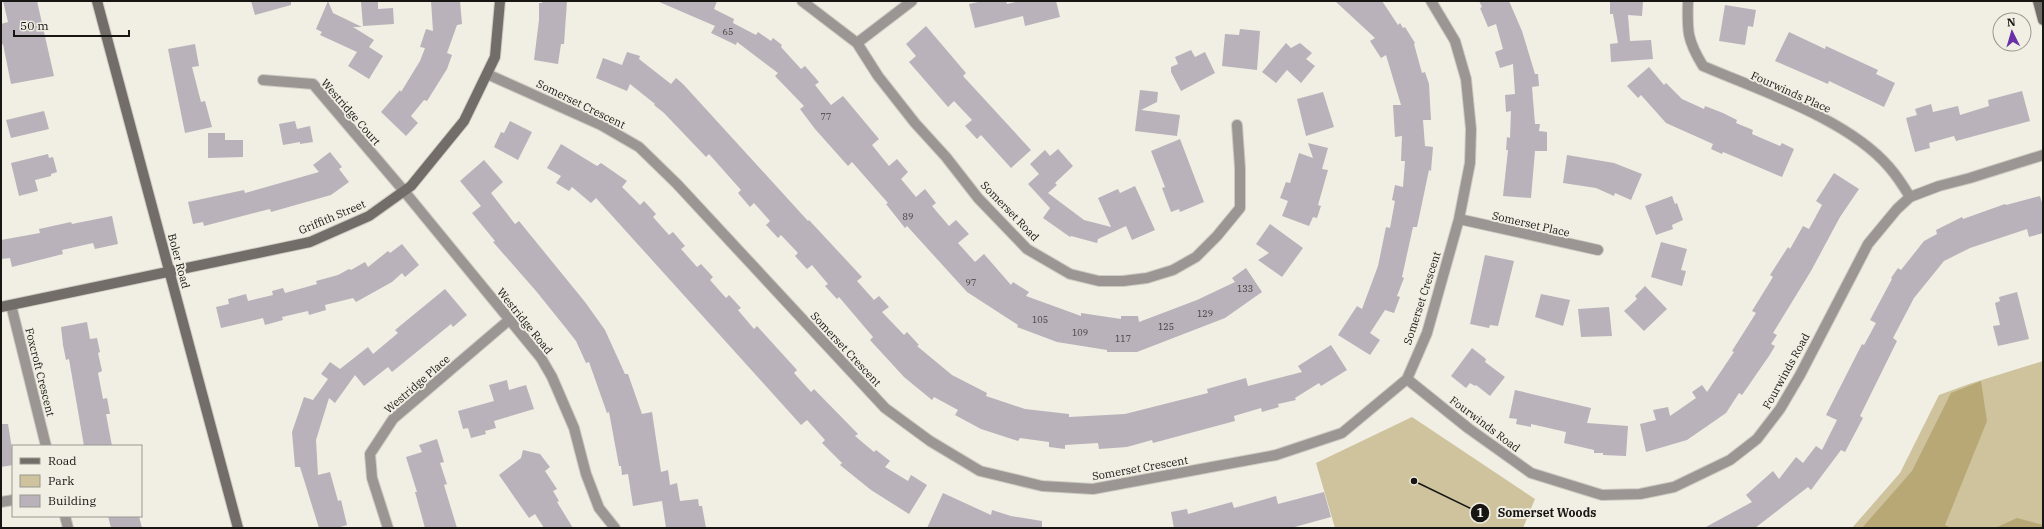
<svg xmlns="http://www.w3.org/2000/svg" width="2044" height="529" viewBox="0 0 2044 529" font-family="'IBM Plex Serif',serif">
<rect width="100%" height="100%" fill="#f1eee4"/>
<!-- green -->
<path fill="#cec39d" d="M 2043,361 L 2043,528 L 1852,528 L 1900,473 L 1939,395 L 1969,384 Z
M 1412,417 L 1535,499 L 1523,528 L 1335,528 L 1316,463 Z"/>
<!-- forest -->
<path fill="#b7a876" d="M 1981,381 L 1987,421 L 1945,525 L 1951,528 L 1862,528 L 1912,471 L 1951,393 Z
M 2017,518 L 2043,525 L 2043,528 L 1995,528 Z"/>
<!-- building -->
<path fill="#b9b2ba" d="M 3,1 L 37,1 L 54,76 L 11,84 L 3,44 L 1,45 L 1,24 L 8,22 Z
M 251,1 L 291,1 L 291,5 L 255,15 Z
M 328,1 L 333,13 L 362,27 L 353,27 L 374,40 L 369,47 L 383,56 L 369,79 L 348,66 L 357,52 L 320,35 L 322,32 L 316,29 Z
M 378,1 L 378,9 L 393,8 L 394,24 L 363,26 L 361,2 Z
M 431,1 L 460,1 L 462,24 L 457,25 L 447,53 L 452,55 L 447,69 L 427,101 L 424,100 L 411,116 L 418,123 L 406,136 L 381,112 L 400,90 L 401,92 L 420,61 L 425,48 L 420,47 L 426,29 L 433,31 Z
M 542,1 L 567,1 L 564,44 L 561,44 L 558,64 L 534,60 L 539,20 L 539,3 L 542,3 Z
M 657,1 L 717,1 L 714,9 L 734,19 L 733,23 L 756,35 L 758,32 L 771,41 L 773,38 L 782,45 L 781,47 L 801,69 L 805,66 L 819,82 L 815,85 L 831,105 L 843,96 L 879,139 L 872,145 L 889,166 L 897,159 L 908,172 L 901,179 L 916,197 L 925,189 L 936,203 L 932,206 L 949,226 L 956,220 L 969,234 L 958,243 L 975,262 L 984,254 L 1011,285 L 1013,282 L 1029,292 L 1026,296 L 1081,316 L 1081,313 L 1121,319 L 1121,316 L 1138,316 L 1139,322 L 1197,300 L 1235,282 L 1232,278 L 1246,268 L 1262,292 L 1225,318 L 1137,352 L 1107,352 L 1107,350 L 1057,342 L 1017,327 L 1018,325 L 967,292 L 907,226 L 905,228 L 886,204 L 888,203 L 852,162 L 848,166 L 815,129 L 800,109 L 804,106 L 775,76 L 778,73 L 737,42 L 736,45 L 711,33 L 715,26 Z
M 983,1 L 1006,1 L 1007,4 L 1020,1 L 1056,1 L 1060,17 L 1025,26 L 1023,16 L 975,28 L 969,4 Z
M 1335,1 L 1382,1 L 1398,25 L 1400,23 L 1403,28 L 1405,27 L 1415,43 L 1414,44 L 1422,73 L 1425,72 L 1429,84 L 1431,120 L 1423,120 L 1425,146 L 1433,147 L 1431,171 L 1429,170 L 1417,227 L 1413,227 L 1402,277 L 1404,278 L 1397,296 L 1400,297 L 1394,313 L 1385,310 L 1370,333 L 1380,340 L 1370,355 L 1338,335 L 1357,306 L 1362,309 L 1378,266 L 1386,227 L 1390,228 L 1395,201 L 1392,200 L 1395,185 L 1403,187 L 1405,161 L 1401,161 L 1402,136 L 1395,137 L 1393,105 L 1401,105 L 1386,55 L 1381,58 L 1370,41 L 1375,38 Z
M 1479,1 L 1509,1 L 1522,31 L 1535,74 L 1538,74 L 1539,86 L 1532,87 L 1535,124 L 1540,124 L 1539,131 L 1547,132 L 1547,151 L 1535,151 L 1531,198 L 1503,196 L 1508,150 L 1506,150 L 1507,137 L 1510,138 L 1511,111 L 1506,112 L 1505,95 L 1515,94 L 1513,64 L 1500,68 L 1495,52 L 1503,49 L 1496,24 L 1488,27 L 1480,8 L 1482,7 Z
M 1610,1 L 1643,1 L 1642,16 L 1628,15 L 1630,41 L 1651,40 L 1653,59 L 1611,62 L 1610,44 L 1618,43 L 1613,14 L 1610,14 Z
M 1725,5 L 1756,10 L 1753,27 L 1748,26 L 1745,45 L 1719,41 Z
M 926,26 L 966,73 L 963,76 L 1031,150 L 1011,168 L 981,135 L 977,139 L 965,126 L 972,120 L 954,101 L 948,107 L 909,62 L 916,56 L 906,44 Z
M 1240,29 L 1260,31 L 1257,70 L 1222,66 L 1225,34 L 1239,35 Z
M 1789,32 L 1825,49 L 1826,46 L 1878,70 L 1876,74 L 1895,83 L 1884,107 L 1829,81 L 1828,84 L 1775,61 Z
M 1286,43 L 1291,48 L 1300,43 L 1312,53 L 1306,59 L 1315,66 L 1301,83 L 1287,70 L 1276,83 L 1262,72 Z
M 195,44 L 199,66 L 192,67 L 201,102 L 205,101 L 212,127 L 185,133 L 168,49 Z
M 1191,50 L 1195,57 L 1205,52 L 1215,73 L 1181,91 L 1171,72 L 1171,67 L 1178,64 L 1175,57 Z
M 627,52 L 640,56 L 639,59 L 671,84 L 676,78 L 683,84 L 808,221 L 809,220 L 862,277 L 857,281 L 874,300 L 879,296 L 889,307 L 882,312 L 904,335 L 907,332 L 919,345 L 917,346 L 952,375 L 987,393 L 986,396 L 1025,409 L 1069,414 L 1069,417 L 1125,414 L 1208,393 L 1207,389 L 1246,378 L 1248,386 L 1302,372 L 1298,366 L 1331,345 L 1347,370 L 1321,386 L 1319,383 L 1295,398 L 1296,400 L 1278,404 L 1279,407 L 1262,412 L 1261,408 L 1234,416 L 1235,421 L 1153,443 L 1152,440 L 1127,447 L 1099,449 L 1098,443 L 1065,445 L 1065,449 L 1049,447 L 1049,442 L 1020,438 L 1018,441 L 981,429 L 955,415 L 958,410 L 934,397 L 932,400 L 904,377 L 870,340 L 873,337 L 839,297 L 837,299 L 825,286 L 828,284 L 812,265 L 807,269 L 795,256 L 798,253 L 781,235 L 778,238 L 766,225 L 770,221 L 754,203 L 750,207 L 738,193 L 741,190 L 709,154 L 706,157 L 664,113 L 654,105 L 655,104 L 630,84 L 627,91 L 596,78 L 603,58 L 622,65 Z
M 1649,67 L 1664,85 L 1666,83 L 1682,99 L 1704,109 L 1705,106 L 1723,113 L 1737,120 L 1736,123 L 1753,130 L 1752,134 L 1780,146 L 1782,143 L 1794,149 L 1782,177 L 1735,157 L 1723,152 L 1722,154 L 1711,149 L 1713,144 L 1666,123 L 1641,95 L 1638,98 L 1627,86 Z
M 1140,90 L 1158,92 L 1157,102 L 1141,110 L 1180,115 L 1177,136 L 1135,131 Z
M 2022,91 L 2030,121 L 1956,141 L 1954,136 L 1929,143 L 1930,148 L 1915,152 L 1906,118 L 1917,115 L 1915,109 L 1931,104 L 1933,112 L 1958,106 L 1960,115 L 1989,106 L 1988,100 Z
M 1323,92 L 1334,127 L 1306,136 L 1297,99 Z
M 44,111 L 49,129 L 11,138 L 6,120 Z
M 295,121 L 297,129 L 310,126 L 313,142 L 300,144 L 300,142 L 283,145 L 279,124 Z
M 510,121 L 532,132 L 518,160 L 494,147 L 501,132 L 504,133 Z
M 208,133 L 225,133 L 225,140 L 243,140 L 243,157 L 208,158 Z
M 1180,139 L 1204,202 L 1180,212 L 1179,209 L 1171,212 L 1162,188 L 1165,187 L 1151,151 Z
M 1308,143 L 1328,148 L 1322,169 L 1328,170 L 1318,205 L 1321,206 L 1317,218 L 1313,217 L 1309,226 L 1282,216 L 1288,201 L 1280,198 L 1286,182 L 1290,183 L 1299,153 L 1313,158 Z
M 561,144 L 597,166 L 601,163 L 627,181 L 622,187 L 640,205 L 644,201 L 656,214 L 653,217 L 669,235 L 673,232 L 685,246 L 681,249 L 697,267 L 701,264 L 713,277 L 710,280 L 726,298 L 729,295 L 741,308 L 738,310 L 754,329 L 757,326 L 797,370 L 794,373 L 811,392 L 814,389 L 858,434 L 855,436 L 874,452 L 876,450 L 890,461 L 885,467 L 908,481 L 911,475 L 927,485 L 909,514 L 871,490 L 840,465 L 842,463 L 822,443 L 825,440 L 807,420 L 801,425 L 596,198 L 591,203 L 572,187 L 569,191 L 556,183 L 561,176 L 547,168 Z
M 1058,149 L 1073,166 L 1055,183 L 1057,185 L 1048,193 L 1084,220 L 1111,227 L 1098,198 L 1118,189 L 1120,193 L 1135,186 L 1155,230 L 1132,240 L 1126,226 L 1098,239 L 1097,243 L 1071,236 L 1070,237 L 1043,218 L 1050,208 L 1028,184 L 1039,174 L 1030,164 L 1045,150 L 1050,156 Z
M 330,152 L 342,167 L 339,169 L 349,182 L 331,195 L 271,212 L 270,209 L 204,226 L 203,222 L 193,224 L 188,202 L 244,190 L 245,193 L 319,172 L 313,165 Z
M 48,154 L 49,158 L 53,157 L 57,172 L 51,174 L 51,176 L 35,180 L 38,191 L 19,196 L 11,163 Z
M 1567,155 L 1614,163 L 1642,174 L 1631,200 L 1615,193 L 1614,196 L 1596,188 L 1563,183 Z
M 484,160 L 503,182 L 491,193 L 515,224 L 519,221 L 585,302 L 605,330 L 625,374 L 628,374 L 642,414 L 652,412 L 661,472 L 668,470 L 670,485 L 677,483 L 680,501 L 698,499 L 699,506 L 702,506 L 706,528 L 666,528 L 662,501 L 633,506 L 628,474 L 622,475 L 621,466 L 619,466 L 609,412 L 607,413 L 589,362 L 586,363 L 576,341 L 565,327 L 536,291 L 493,242 L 495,241 L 472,213 L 481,206 L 460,181 Z
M 1834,173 L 1859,189 L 1840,217 L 1811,271 L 1773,333 L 1777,335 L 1771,344 L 1775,346 L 1769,356 L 1742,395 L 1739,393 L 1726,413 L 1687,440 L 1646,452 L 1640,424 L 1656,420 L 1653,410 L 1668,407 L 1670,416 L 1696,398 L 1692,392 L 1702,385 L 1707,392 L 1734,352 L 1732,351 L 1756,313 L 1752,311 L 1773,277 L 1770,275 L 1788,247 L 1790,249 L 1803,226 L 1809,229 L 1822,205 L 1816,201 Z
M 1672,196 L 1675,204 L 1677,203 L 1683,220 L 1672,225 L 1673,229 L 1656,235 L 1645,206 Z
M 2040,196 L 2043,206 L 2043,233 L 2029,237 L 2027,229 L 1970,248 L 1944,261 L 1914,298 L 1893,338 L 1897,341 L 1860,416 L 1863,418 L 1845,452 L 1841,450 L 1811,490 L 1808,487 L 1755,528 L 1704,528 L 1752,502 L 1746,495 L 1773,471 L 1779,479 L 1796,457 L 1803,463 L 1816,446 L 1822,450 L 1837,420 L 1826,415 L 1862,344 L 1864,345 L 1876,323 L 1870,320 L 1892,279 L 1891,278 L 1898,268 L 1901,270 L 1924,241 L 1937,234 L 1936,230 L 1962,217 L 1963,219 L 2005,204 L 2006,205 Z
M 112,216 L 118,244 L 95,249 L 93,243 L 62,250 L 63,254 L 12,267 L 10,258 L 1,259 L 1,240 L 40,233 L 39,229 L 71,222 L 72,224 Z
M 1270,224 L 1303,248 L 1282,277 L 1258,260 L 1269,253 L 1256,244 Z
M 1661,242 L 1687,249 L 1681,270 L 1686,271 L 1682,286 L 1651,277 Z
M 402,244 L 419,265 L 405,277 L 402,273 L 392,282 L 356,302 L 353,298 L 325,305 L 326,310 L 309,315 L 308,311 L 282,317 L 283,320 L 265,325 L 263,318 L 221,328 L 216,307 L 229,304 L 228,299 L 246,294 L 248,301 L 273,295 L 272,291 L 283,288 L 285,293 L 317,284 L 316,281 L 338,275 L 349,269 L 351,270 L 365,262 L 368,267 L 388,251 L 390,253 Z
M 1485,255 L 1514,261 L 1498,326 L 1490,325 L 1489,328 L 1470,324 Z
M 1645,286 L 1667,309 L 1644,331 L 1624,311 L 1637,299 L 1635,296 Z
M 445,289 L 467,315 L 453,327 L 451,324 L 392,372 L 388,367 L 364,386 L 355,375 L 335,403 L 329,398 L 316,440 L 318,475 L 330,472 L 338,501 L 341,500 L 347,525 L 337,528 L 319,528 L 300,467 L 295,467 L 292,432 L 304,397 L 313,400 L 328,379 L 321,374 L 330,362 L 340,369 L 368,347 L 373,354 L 398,333 L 395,330 Z
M 2017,292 L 2029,339 L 1998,346 L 1993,326 L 2000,325 L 1995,303 L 2000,301 L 1999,297 Z
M 1541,294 L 1570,300 L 1563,326 L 1535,317 Z
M 1609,307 L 1612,336 L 1581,337 L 1578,309 Z
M 87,322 L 90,339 L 97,338 L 100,352 L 98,353 L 102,371 L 98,373 L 103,399 L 107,398 L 110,414 L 106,414 L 112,446 L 84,446 L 69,359 L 66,360 L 63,345 L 61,327 Z
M 1472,348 L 1486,359 L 1485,362 L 1505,377 L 1490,396 L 1476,385 L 1475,386 L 1470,383 L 1466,388 L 1451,376 Z
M 507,380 L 509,390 L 526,385 L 534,409 L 494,421 L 496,428 L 485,431 L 486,434 L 471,438 L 468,428 L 463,429 L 458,411 L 494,401 L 489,385 Z
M 1515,390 L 1591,408 L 1587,423 L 1628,426 L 1626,456 L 1603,455 L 1603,453 L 1594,453 L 1594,450 L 1564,443 L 1566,432 L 1531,424 L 1531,427 L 1516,424 L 1517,419 L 1509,418 Z
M 1,424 L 8,424 L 13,455 L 13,465 L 1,467 Z
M 437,439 L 444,462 L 440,463 L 447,484 L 444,485 L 457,528 L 425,528 L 415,492 L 417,492 L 406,457 L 422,452 L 419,445 Z
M 523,450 L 540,454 L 550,467 L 545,471 L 557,489 L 553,491 L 559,501 L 557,502 L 573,528 L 544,528 L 535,514 L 529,518 L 499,475 L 521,458 Z
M 1324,492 L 1331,517 L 1291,528 L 1174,528 L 1171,512 L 1187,509 L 1188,514 L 1232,502 L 1234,508 L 1276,496 L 1278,504 Z
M 943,493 L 991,515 L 992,510 L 1011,516 L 1042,521 L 1042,528 L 927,528 Z
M 108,516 L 139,516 L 142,528 L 111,528 Z"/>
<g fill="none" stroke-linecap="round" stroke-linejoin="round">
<defs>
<path id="street" d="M 802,1 L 857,43 L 878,76 L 915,123 L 946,157 L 978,198 L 1027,249 L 1070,274 L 1099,281 L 1123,281 L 1147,278 L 1173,270 L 1196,257 L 1217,236 L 1240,208 L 1240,168 L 1237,125
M 1688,1 C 1687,31 1687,40 1703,66 C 1761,91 1848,119 1889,167 C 1897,176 1904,187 1910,197
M 857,43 L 912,1
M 487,74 L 601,125 L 639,147 L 677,184 L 885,408 L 930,441 L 980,471 L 1042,486 L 1093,489 L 1276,455 L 1342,433 L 1407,379 L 1427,333 L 1459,219 L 1470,163 L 1471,129 L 1466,79 L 1455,41 L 1431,1
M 263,80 L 313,84 L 404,191 L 541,358 L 552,377 L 574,428 L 586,474 L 599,508 L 615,528
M 1459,219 L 1598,250
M 11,305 L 46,446
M 1407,379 L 1468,428 L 1531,473 L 1602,495 L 1640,494 L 1674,487 L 1730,460 L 1757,439 L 1780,409 L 1800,375 L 1868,244 L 1897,209 L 1910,197 L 1939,186 L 1970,178 L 2043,155
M 1,502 L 13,500
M 65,516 L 68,528
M 388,528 L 372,478 L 370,454 L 393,419 L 509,320"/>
<path id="secondary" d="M 97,1 L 238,528
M 2038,1 L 2043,20
M 1,307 L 310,242 L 369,216 L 411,186 L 464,121 L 495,57 L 500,1"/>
</defs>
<!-- street casing -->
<use href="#street" stroke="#cecbc2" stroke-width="12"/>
<!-- secondary casing -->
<use href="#secondary" stroke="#cecbc2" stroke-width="12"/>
<!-- street -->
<use href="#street" stroke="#9b9694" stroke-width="10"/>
<!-- secondary -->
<use href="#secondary" stroke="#736d69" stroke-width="10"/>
</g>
<g text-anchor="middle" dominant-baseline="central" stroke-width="4" stroke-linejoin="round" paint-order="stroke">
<!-- number labels -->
<g font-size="9" fill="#403d3c">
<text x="728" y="31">65</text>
<text x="826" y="116">77</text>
<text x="908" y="216">89</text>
<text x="971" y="282">97</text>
<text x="1245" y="288">133</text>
<text x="1205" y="313">129</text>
<text x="1040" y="319">105</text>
<text x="1166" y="326">125</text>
<text x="1080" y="332">109</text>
<text x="1123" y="338">117</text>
</g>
<!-- street labels -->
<g font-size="11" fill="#171612" stroke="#f1eee4">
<text transform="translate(1791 92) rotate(24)">Fourwinds Place</text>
<text transform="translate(581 104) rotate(26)">Somerset Crescent</text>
<text transform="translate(351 112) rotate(49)">Westridge Court</text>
<text transform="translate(1010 211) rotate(46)">Somerset Road</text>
<text transform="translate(332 217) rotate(-23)">Griffith Street</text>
<text transform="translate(1531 224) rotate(13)">Somerset Place</text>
<text transform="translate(179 261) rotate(75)">Boler Road</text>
<text transform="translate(1422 298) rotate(-72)">Somerset Crescent</text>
<text transform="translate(525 321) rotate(51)">Westridge Road</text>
<text transform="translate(846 349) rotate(47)">Somerset Crescent</text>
<text transform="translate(1786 371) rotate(-61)">Fourwinds Road</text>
<text transform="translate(40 372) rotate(76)">Foxcroft Crescent</text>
<text transform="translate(417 384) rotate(-41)">Westridge Place</text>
<text transform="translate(1485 424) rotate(37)">Fourwinds Road</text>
<text transform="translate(1140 468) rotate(-10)">Somerset Crescent</text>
</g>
</g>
<!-- callouts -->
<path fill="none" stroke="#171612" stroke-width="1.5" d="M1414 481L1480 513"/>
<g fill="#171612" stroke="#f1eee4" stroke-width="1.5">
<circle cx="1414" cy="481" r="4"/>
<circle cx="1480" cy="513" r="10"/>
</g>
<g font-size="12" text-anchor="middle" font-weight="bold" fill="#fff">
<text x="1480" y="517">1</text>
</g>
<g font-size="12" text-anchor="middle" font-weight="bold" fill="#171612" stroke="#f1eee4" stroke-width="4" stroke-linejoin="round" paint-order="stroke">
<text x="1547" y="517">Somerset Woods</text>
</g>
<!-- border -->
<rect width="2044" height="529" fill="none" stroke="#171612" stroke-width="4"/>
<!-- legend -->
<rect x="12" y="445" width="130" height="72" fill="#f1eee4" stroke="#9a9890"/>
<rect x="20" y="458" width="20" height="6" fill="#736d69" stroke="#9a9890"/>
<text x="48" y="465" font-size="12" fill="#171612">Road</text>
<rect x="20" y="475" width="20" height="12" fill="#cec39d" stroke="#9a9890"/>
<text x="48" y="485" font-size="12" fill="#171612">Park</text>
<rect x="20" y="495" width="20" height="12" fill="#b9b2ba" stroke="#9a9890"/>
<text x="48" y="505" font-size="12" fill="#171612">Building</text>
<!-- north arrow -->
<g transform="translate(2012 32) rotate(355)"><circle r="19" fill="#f1eee4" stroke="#9a9890"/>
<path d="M0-3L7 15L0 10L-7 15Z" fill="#6930a7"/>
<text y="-6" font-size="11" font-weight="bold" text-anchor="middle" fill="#171612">N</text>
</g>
<!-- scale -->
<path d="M14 30v6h115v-6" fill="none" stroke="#171612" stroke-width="2"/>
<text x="20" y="30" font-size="12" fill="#171612" stroke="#f1eee4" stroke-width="3" paint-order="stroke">50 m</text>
</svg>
